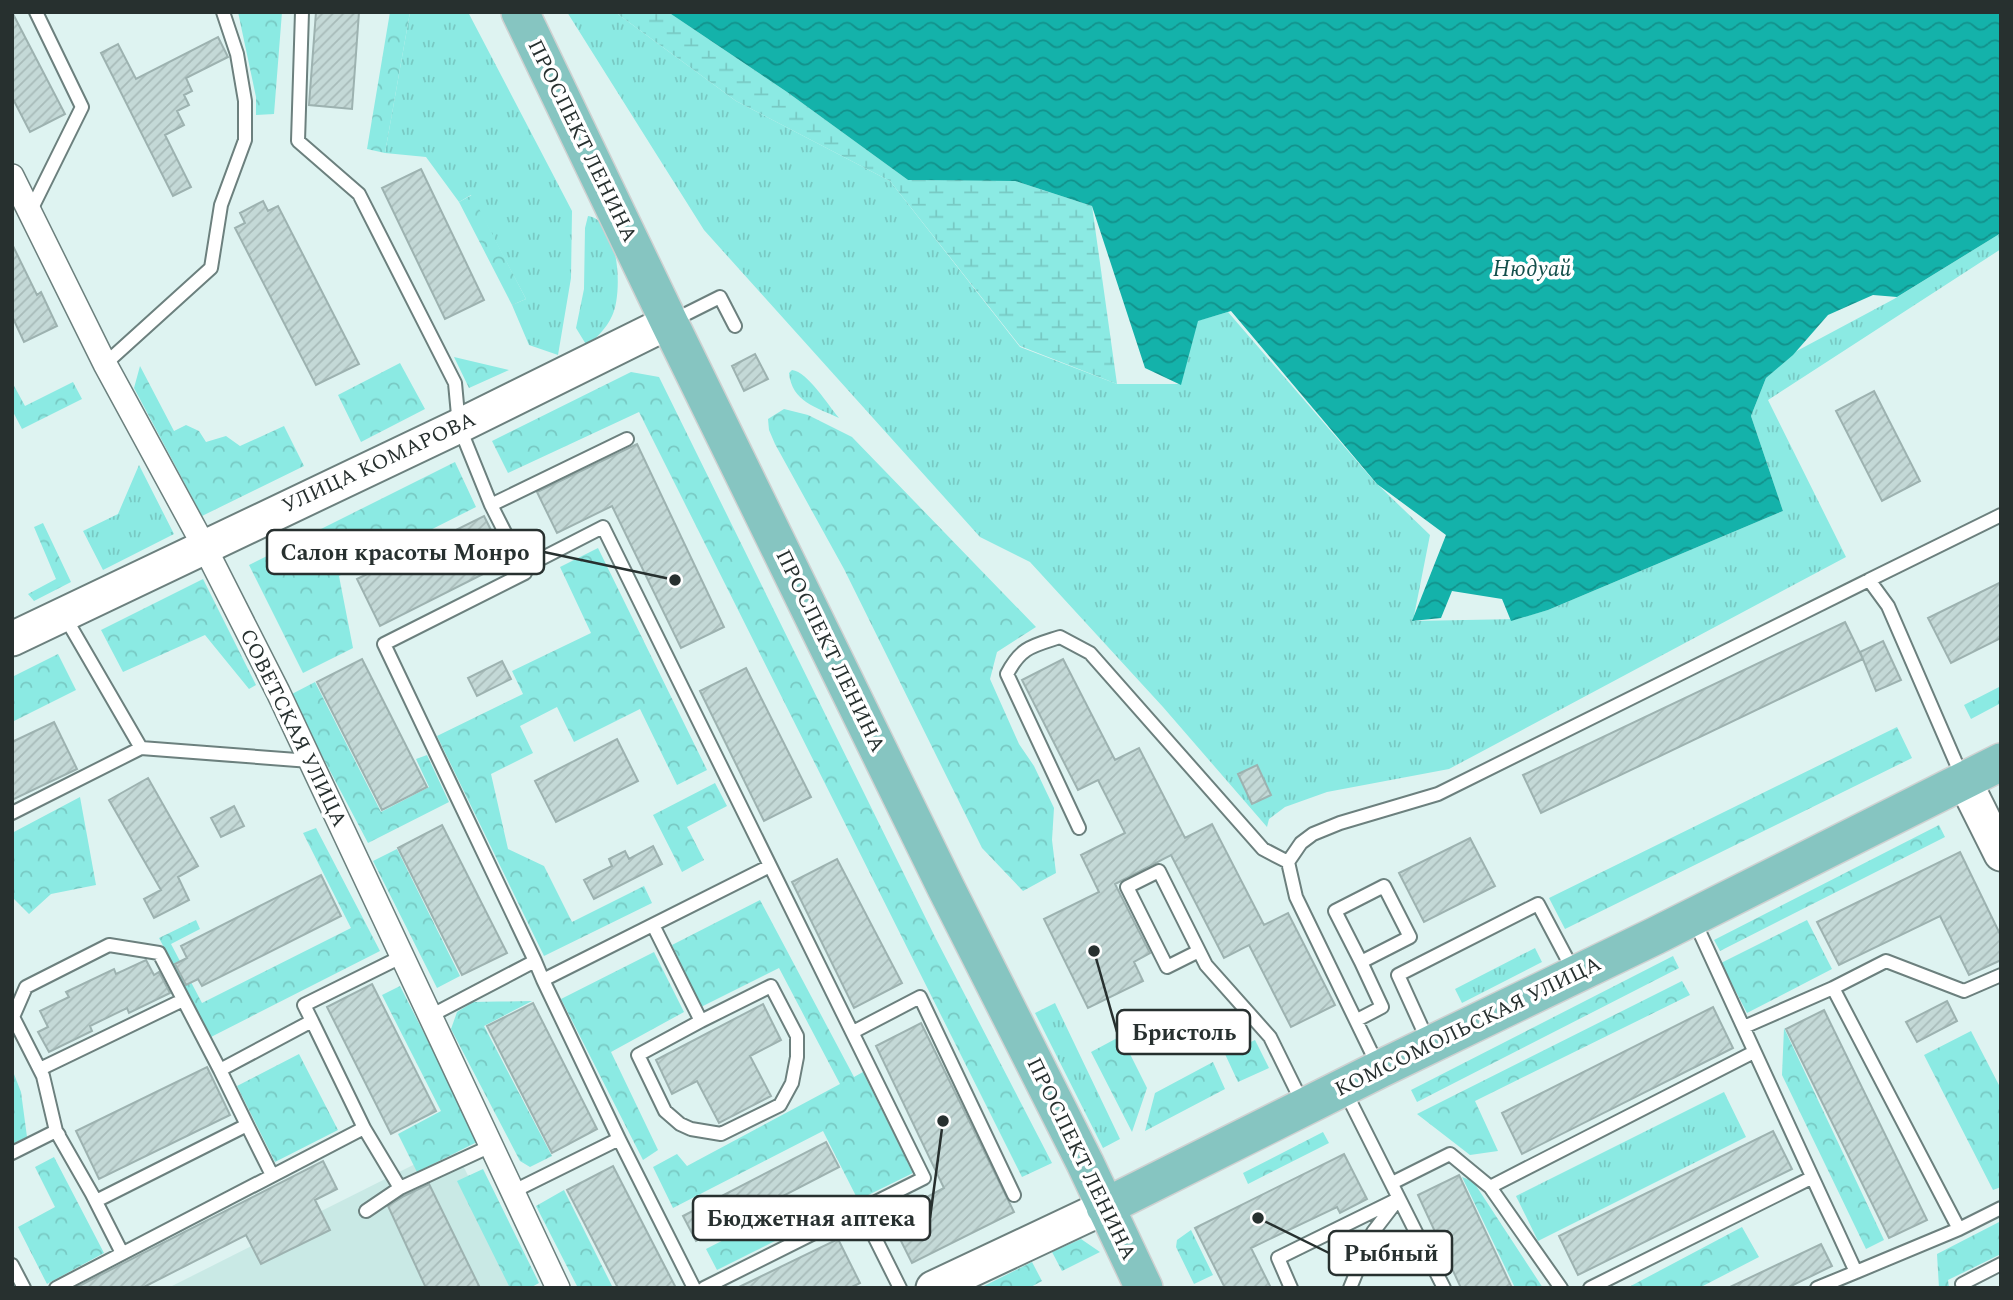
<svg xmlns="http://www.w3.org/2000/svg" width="2013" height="1300" viewBox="0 0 2013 1300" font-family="Spectral,serif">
<defs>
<pattern id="grass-tufts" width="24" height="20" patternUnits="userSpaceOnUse" patternTransform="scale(1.75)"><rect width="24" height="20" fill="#8beae3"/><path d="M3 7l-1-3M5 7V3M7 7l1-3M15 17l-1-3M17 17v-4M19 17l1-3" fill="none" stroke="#78c9c3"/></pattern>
<pattern id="forest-crowns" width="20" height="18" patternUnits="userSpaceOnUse" patternTransform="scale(1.75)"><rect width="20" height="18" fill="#8beae3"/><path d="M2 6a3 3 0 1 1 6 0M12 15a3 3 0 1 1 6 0" fill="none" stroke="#78c9c3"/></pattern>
<pattern id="wetland-marsh" width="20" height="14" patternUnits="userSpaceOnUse" patternTransform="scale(1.75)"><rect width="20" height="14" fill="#8beae3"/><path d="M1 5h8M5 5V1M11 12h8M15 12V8" fill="none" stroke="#78c9c3"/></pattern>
<pattern id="water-waves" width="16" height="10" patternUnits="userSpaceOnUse" patternTransform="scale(1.75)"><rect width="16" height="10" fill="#14b2aa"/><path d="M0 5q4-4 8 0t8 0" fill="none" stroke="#12918b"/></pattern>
<pattern id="building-hatch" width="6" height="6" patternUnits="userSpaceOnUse" patternTransform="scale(1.75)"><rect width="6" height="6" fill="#c4d9d7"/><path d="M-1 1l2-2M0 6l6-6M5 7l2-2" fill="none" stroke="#a8bbb9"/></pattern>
</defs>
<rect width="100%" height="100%" fill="#def3f1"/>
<!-- built -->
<path fill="#c9e9e5" d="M 453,1145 L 523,1288 L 168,1288 Z"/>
<!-- grass -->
<path fill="url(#grass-tufts)" d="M 410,12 L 468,12 L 572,211 L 571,278 L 558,355 L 529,345 L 512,305 L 526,299 L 471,195 L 459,202 L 426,157 L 385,153 Z
M 567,12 L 615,12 L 736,101 L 890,181 L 1020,347 L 1117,384 L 1180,384 L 1197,321 L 1228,312 L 1374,481 L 1430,535 L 1413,621 L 1517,619 L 1548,610 L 1783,511 L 1751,416 L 1766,378 L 1793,353 L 1894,299 L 2001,233 L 2001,249 L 1768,400 L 1846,557 L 1449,769 L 1327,792 L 1285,807 L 1269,819 L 1267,827 L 1163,707 L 1030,562 L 980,537 L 704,230 Z
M 588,216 C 620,221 623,294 612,316 C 606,329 597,337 587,346 L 576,328 L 584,289 L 585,228 Z
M 792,370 C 808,372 828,405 839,418 C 816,407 792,402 789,373 Z
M 139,465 L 174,534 L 103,570 L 83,531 L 118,514 Z
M 1535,948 L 1542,962 L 1462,1003 L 1455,989 Z
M 1055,1003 L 1120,1139 L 1103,1148 L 1035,1013 Z
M 1724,1092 L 1746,1137 L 1538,1241 L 1516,1196 Z"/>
<!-- forest -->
<path fill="url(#forest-crowns)" d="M 238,12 L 282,12 L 274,114 L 256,115 L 256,97 Z
M 390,12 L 410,12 L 385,153 L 367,149 Z
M 472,195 L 526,299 L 512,305 L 459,202 Z
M 454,357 L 509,370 L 469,388 Z
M 400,363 L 425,409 L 361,442 L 338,395 Z
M 140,366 L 174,431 L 186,425 L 199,431 L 206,442 L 226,436 L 240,446 L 284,426 L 304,466 L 202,516 L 134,388 Z
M 631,372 L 659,377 L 936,939 L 1052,1163 L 1022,1177 L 639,412 L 508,473 L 492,441 Z
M 12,382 L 25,406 L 73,382 L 82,399 L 22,429 L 12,410 Z
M 784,409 L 808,415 L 852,437 L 1036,627 L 997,652 L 990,679 L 1019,744 L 1034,766 L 1054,808 L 1052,840 L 1056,873 L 1023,891 L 982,848 L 844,569 L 775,444 L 769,430 L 768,419 Z
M 455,462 L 476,507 L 339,576 L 353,648 L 303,673 L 249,565 Z
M 43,523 L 71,582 L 34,601 L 28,594 L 56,579 L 34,527 Z
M 598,548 L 707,770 L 677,785 L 640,709 L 574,742 L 557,707 L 520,726 L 533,753 L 491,774 L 508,849 L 544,866 L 572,922 L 644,886 L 652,903 L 544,956 L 437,736 L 523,694 L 512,671 L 591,633 L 560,567 Z
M 203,579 L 256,685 L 249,689 L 205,635 L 123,672 L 101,630 Z
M 58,654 L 76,690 L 12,722 L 12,677 Z
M 315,682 L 381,812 L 429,787 L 416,759 L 427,755 L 449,802 L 368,843 L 290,695 Z
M 2001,686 L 2001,703 L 1971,719 L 1964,705 Z
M 1897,727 L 1912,758 L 1565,929 L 1549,898 Z
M 715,783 L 727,806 L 687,827 L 704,860 L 682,872 L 653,815 Z
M 80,797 L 96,885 L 51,894 L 29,914 L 12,897 L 12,833 Z
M 1939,825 L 1945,837 L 1720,951 L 1714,940 Z
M 316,828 L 380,951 L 211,1037 L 159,938 L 196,920 L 200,929 L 171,944 L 202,1003 L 351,928 L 303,833 Z
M 397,849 L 460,976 L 437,988 L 373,861 Z
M 760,900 L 854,1077 L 863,1072 L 913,1173 L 858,1200 L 823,1131 L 673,1208 L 653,1167 L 677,1154 L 687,1166 L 840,1084 L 779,968 L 701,1007 L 672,945 Z
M 1807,920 L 1832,969 L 1747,1013 L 1721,963 Z
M 654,952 L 684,1012 L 611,1052 L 658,1150 L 643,1160 L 561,999 Z
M 1673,956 L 1679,968 L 1417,1102 L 1411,1090 Z
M 1682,981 L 1690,995 L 1475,1101 L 1498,1151 L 1470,1155 L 1417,1114 Z
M 400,986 L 479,1141 L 417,1172 L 398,1134 L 441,1111 L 382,995 Z
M 532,1001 L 484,1026 L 552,1156 L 530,1167 L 520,1161 L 451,1029 L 457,1012 L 473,1002 Z
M 1784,1028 L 1884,1240 L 1866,1249 L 1782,1075 Z
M 1971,1031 L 2001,1089 L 2001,1187 L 1993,1190 L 1924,1055 Z
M 1121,1036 L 1147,1088 L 1132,1132 L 1091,1052 Z
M 1255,1040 L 1269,1068 L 1238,1082 L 1225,1054 Z
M 299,1054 L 338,1130 L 275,1162 L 237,1086 Z
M 1213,1062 L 1225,1089 L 1145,1131 L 1155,1093 Z
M 12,1069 L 21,1092 L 27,1137 L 12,1144 Z
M 1323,1132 L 1329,1143 L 1248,1184 L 1243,1173 Z
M 54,1157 L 104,1253 L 47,1284 L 18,1227 L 55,1207 L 35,1167 Z
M 483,1169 L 539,1283 L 530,1288 L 510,1288 L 457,1181 Z
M 1462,1177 L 1473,1181 L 1543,1288 L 1515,1288 Z
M 564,1190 L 613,1288 L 578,1288 L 536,1206 Z
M 794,1204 L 805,1226 L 717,1270 L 706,1249 Z
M 2001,1221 L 2001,1254 L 1948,1280 L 1949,1288 L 1939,1288 L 1937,1254 Z
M 1742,1227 L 1759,1257 L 1699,1288 L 1627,1288 Z
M 1191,1230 L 1213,1275 L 1194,1284 L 1176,1247 L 1177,1240 Z
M 1081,1239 L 1100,1252 L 1062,1271 L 1052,1252 Z
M 1032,1262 L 1042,1281 L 1029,1288 L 980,1288 Z"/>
<!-- wetland -->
<path fill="url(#wetland-marsh)" d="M 615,12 L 668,12 L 787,92 L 908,180 L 1015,181 L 1092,206 L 1117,384 L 1020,346 L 890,181 L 736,101 Z"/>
<!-- water -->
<path fill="url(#water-waves)" d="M 668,12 L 2001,12 L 2001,233 L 1897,297 L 1873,295 L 1828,315 L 1793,355 L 1766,378 L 1751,416 L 1783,511 L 1548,610 L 1511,621 L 1502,599 L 1452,591 L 1441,618 L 1412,621 L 1446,535 L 1377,484 L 1231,311 L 1198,321 L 1181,385 L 1145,368 L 1092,206 L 1015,181 L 908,180 L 787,92 Z"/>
<!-- building -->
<path fill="url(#building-hatch)" stroke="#9db2b0" stroke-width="2" d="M 12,12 L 65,114 L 30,132 L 12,97 Z
M 316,12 L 359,12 L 352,109 L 309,105 Z
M 218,37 L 228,57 L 186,78 L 192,91 L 184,95 L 189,105 L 177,111 L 184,125 L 165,135 L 191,187 L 173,196 L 101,53 L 118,44 L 136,79 Z
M 421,169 L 484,300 L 445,319 L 382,188 Z
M 263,201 L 268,211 L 278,206 L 359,364 L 316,385 L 235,228 L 245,223 L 240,213 Z
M 12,244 L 37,295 L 41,292 L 57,326 L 24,342 L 12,316 Z
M 755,354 L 768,379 L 744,391 L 732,366 Z
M 1874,391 L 1920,481 L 1882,501 L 1836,411 Z
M 637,444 L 724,627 L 681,648 L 612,506 L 557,533 L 537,492 Z
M 484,516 L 507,562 L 380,626 L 357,579 Z
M 2001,582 L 2001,638 L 1951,663 L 1928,618 Z
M 1845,622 L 1863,659 L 1541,813 L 1523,775 Z
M 1883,641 L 1901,680 L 1876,691 L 1860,652 Z
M 362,659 L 427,787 L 382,810 L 317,682 Z
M 1063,659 L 1115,760 L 1139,748 L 1185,838 L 1212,824 L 1264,925 L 1288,913 L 1335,1005 L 1291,1027 L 1249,945 L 1224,958 L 1171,855 L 1115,884 L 1150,953 L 1134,962 L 1143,981 L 1088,1008 L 1044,919 L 1099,892 L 1081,855 L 1125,833 L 1098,780 L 1078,790 L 1022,680 Z
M 502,661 L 511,679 L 477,696 L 468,678 Z
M 746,668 L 811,797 L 764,821 L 700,691 Z
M 54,722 L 77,769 L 12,800 L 12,742 Z
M 617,739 L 638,781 L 556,822 L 535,781 Z
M 1257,765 L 1271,795 L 1252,804 L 1238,774 Z
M 148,778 L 198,866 L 178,877 L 189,900 L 154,918 L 144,899 L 161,890 L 109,800 Z
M 234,806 L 244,826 L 221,837 L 211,818 Z
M 442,825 L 507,953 L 462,975 L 398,848 Z
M 1470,838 L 1495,886 L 1424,922 L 1399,873 Z
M 653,846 L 662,864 L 594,899 L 584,880 L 612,866 L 609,859 L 625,851 L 629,859 Z
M 1960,852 L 2001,936 L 2001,960 L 1969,975 L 1940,916 L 1839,965 L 1817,922 Z
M 837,859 L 902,983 L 854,1008 L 792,882 Z
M 321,875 L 341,916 L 202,986 L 198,979 L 186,985 L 175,964 L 187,958 L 181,946 Z
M 146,960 L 154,975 L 159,972 L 170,993 L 129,1013 L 127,1008 L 90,1026 L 92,1031 L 49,1052 L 38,1032 L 48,1027 L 40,1011 L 69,997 L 66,992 L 114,969 L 116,974 Z
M 372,984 L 436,1111 L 391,1134 L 327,1007 Z
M 1947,1001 L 1957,1021 L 1917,1042 L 1906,1022 Z
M 533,1003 L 597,1129 L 552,1153 L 487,1026 Z
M 763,1004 L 781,1040 L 750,1056 L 771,1096 L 719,1123 L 697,1081 L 672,1094 L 656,1060 Z
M 1713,1007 L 1733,1048 L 1522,1154 L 1502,1113 Z
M 1824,1010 L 1927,1220 L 1889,1238 L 1786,1029 Z
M 921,1023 L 1014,1212 L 912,1263 L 889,1217 L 944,1188 L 876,1046 Z
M 207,1067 L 230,1115 L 99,1179 L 76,1131 Z
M 1773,1131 L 1792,1169 L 1578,1275 L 1559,1236 Z
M 826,1142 L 839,1167 L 696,1241 L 683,1216 Z
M 1344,1154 L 1367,1199 L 1340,1213 L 1337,1207 L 1251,1248 L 1271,1288 L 1225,1288 L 1195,1228 Z
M 323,1161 L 337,1189 L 315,1200 L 330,1230 L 261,1264 L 246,1235 L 142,1288 L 75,1288 Z
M 613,1166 L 662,1261 L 676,1288 L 618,1288 L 567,1190 Z
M 1459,1175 L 1512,1288 L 1461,1288 L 1418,1195 Z
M 429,1184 L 480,1288 L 426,1288 L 388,1206 L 404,1196 Z
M 838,1239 L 860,1283 L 850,1288 L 737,1288 Z
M 1821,1244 L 1832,1266 L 1787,1288 L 1728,1288 Z"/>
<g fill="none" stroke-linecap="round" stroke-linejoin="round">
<defs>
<path id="lane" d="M 302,12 L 298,141 L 359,194 L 455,383 L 459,426 L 491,505 L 523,568 L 603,527 L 924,1178 L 704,1288
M 30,212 L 82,107 L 36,12
M 672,321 L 720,297 L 735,326
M 105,364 L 211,268 L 221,205 L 245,140 L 245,101 L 237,54 L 223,12
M 491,505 L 627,439
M 525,573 L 384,644 L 535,961
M 1869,580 L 2001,515
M 65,617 L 141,748 L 310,761
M 12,813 L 141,748
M 1079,828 L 1007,674 C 1021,647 1032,646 1060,637 L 1090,653 L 1263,849 L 1288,862
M 1384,886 L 1410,937 L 1361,962 L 1335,911 Z
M 1694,920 L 1856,1272 L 1959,1229 L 2001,1208
M 653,925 L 701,1021 L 771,986 L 797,1036 L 797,1057 L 792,1083 L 780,1105 L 721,1134 L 691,1129 L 680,1124 L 665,1111 L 638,1055 L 701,1021
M 1199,951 L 1167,967 L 1127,887 L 1159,871 L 1206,965 L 1270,1037 L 1303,1104
M 543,980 L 619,1139 L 694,1288
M 1833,988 L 1959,1229
M 432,1015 L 535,961 L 543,980 L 770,866
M 1357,1020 L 1382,1007 L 1361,962
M 312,1021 L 364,1128 L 400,1188
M 1744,1027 L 1833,988 L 1886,961 L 1964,991 L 2001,975
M 853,1032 L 920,997 L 1014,1195
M 1428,1041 L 1398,975 L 1538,904 L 1573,970
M 1378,1066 L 1296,897 L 1288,862 L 1301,843 L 1313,834 L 1340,823 L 1438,794 L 1869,580 L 1888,606 L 1963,779
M 40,1069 L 183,1000
M 220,1070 L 159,953 L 109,945 L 26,987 L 13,1017 L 43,1076 L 56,1131 L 96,1201 L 247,1125 L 220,1070 L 312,1021 L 304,1005 L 403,956
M 1345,1091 L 1444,1288
M 247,1125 L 272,1175
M 12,1153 L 56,1131 L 59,1135
M 1392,1183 L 1450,1154 L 1490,1187 L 1561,1288
M 1490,1187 L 1754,1052
M 514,1191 L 619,1139
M 92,1194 L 122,1253
M 861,1210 L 900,1288
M 366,1211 L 400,1188 L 493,1145
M 12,1265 L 24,1288
M 56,1288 L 364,1128
M 1291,1288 L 1278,1258 L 1398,1199
M 1350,1288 L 1373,1232 L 1396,1202
M 1590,1288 L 1811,1178
M 1817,1288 L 1856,1272
M 1964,1288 L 1962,1284 L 2001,1264"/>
<path id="street" d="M 12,176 L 105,364 L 204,546 L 278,692 L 558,1288"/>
<path id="secondary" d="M 12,639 L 459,426 L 669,322
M 1964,780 L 2001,854
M 933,1288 L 1105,1207"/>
<path id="primary" d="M 520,12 L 669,322 L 946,888 L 1085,1163 L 1144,1288
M 1105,1207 L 1380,1069 L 1655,936 L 2001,762"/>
</defs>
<!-- lane casing -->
<use href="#lane" stroke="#6c807e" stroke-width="16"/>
<!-- street casing -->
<use href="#street" stroke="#6c807e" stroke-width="26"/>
<!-- secondary casing -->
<use href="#secondary" stroke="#6c807e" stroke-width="37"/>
<!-- primary casing -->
<use href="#primary" stroke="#cfd1d1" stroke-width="40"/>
<!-- lane -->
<use href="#lane" stroke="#fff" stroke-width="12"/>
<!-- street -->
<use href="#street" stroke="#fff" stroke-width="23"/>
<!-- secondary -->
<use href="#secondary" stroke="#fff" stroke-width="33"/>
<!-- primary -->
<use href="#primary" stroke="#86c5c1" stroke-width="37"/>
</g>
<g text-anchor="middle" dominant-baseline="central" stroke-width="7" stroke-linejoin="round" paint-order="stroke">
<!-- street labels -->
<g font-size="21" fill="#27302f" stroke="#fff">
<text transform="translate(582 141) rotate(64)">ПРОСПЕКТ ЛЕНИНА</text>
<text transform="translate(379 463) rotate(-25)">УЛИЦА КОМАРОВА</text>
<text transform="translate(830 651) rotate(64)">ПРОСПЕКТ ЛЕНИНА</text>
<text transform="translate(293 728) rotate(64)">СОВЕТСКАЯ УЛИЦА</text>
<text transform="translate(1468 1027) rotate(-26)">КОМСОМОЛЬСКАЯ УЛИЦА</text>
<text transform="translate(1081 1159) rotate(64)">ПРОСПЕКТ ЛЕНИНА</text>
</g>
<!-- water labels -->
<g font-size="23" font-style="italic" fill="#144f4b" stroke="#fff">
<text x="1532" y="269">Нюдуай</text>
</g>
</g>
<!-- callouts -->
<path fill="none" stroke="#27302f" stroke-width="2.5" d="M675 580L544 552M1094 951L1117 1032M943 1121L930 1218M1258 1218L1329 1253"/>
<g fill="#27302f" stroke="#fff" stroke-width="2.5">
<circle cx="675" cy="580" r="7"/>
<circle cx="1094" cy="951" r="7"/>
<circle cx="943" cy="1121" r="7"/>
<circle cx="1258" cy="1218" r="7"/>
</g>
<g fill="#fff" stroke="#27302f" stroke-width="2.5">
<rect x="267" y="530" width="277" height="44" rx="7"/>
<rect x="1117" y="1010" width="133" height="44" rx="7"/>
<rect x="693" y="1196" width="237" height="44" rx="7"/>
<rect x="1329" y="1231" width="123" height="44" rx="7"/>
</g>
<g font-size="23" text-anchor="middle" font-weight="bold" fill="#27302f">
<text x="405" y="560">Салон красоты Монро</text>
<text x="1184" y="1040">Бристоль</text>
<text x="811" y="1226">Бюджетная аптека</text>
<text x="1391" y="1261">Рыбный</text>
</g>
<!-- border -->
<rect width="2013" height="1300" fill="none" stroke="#27302f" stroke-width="28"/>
</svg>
